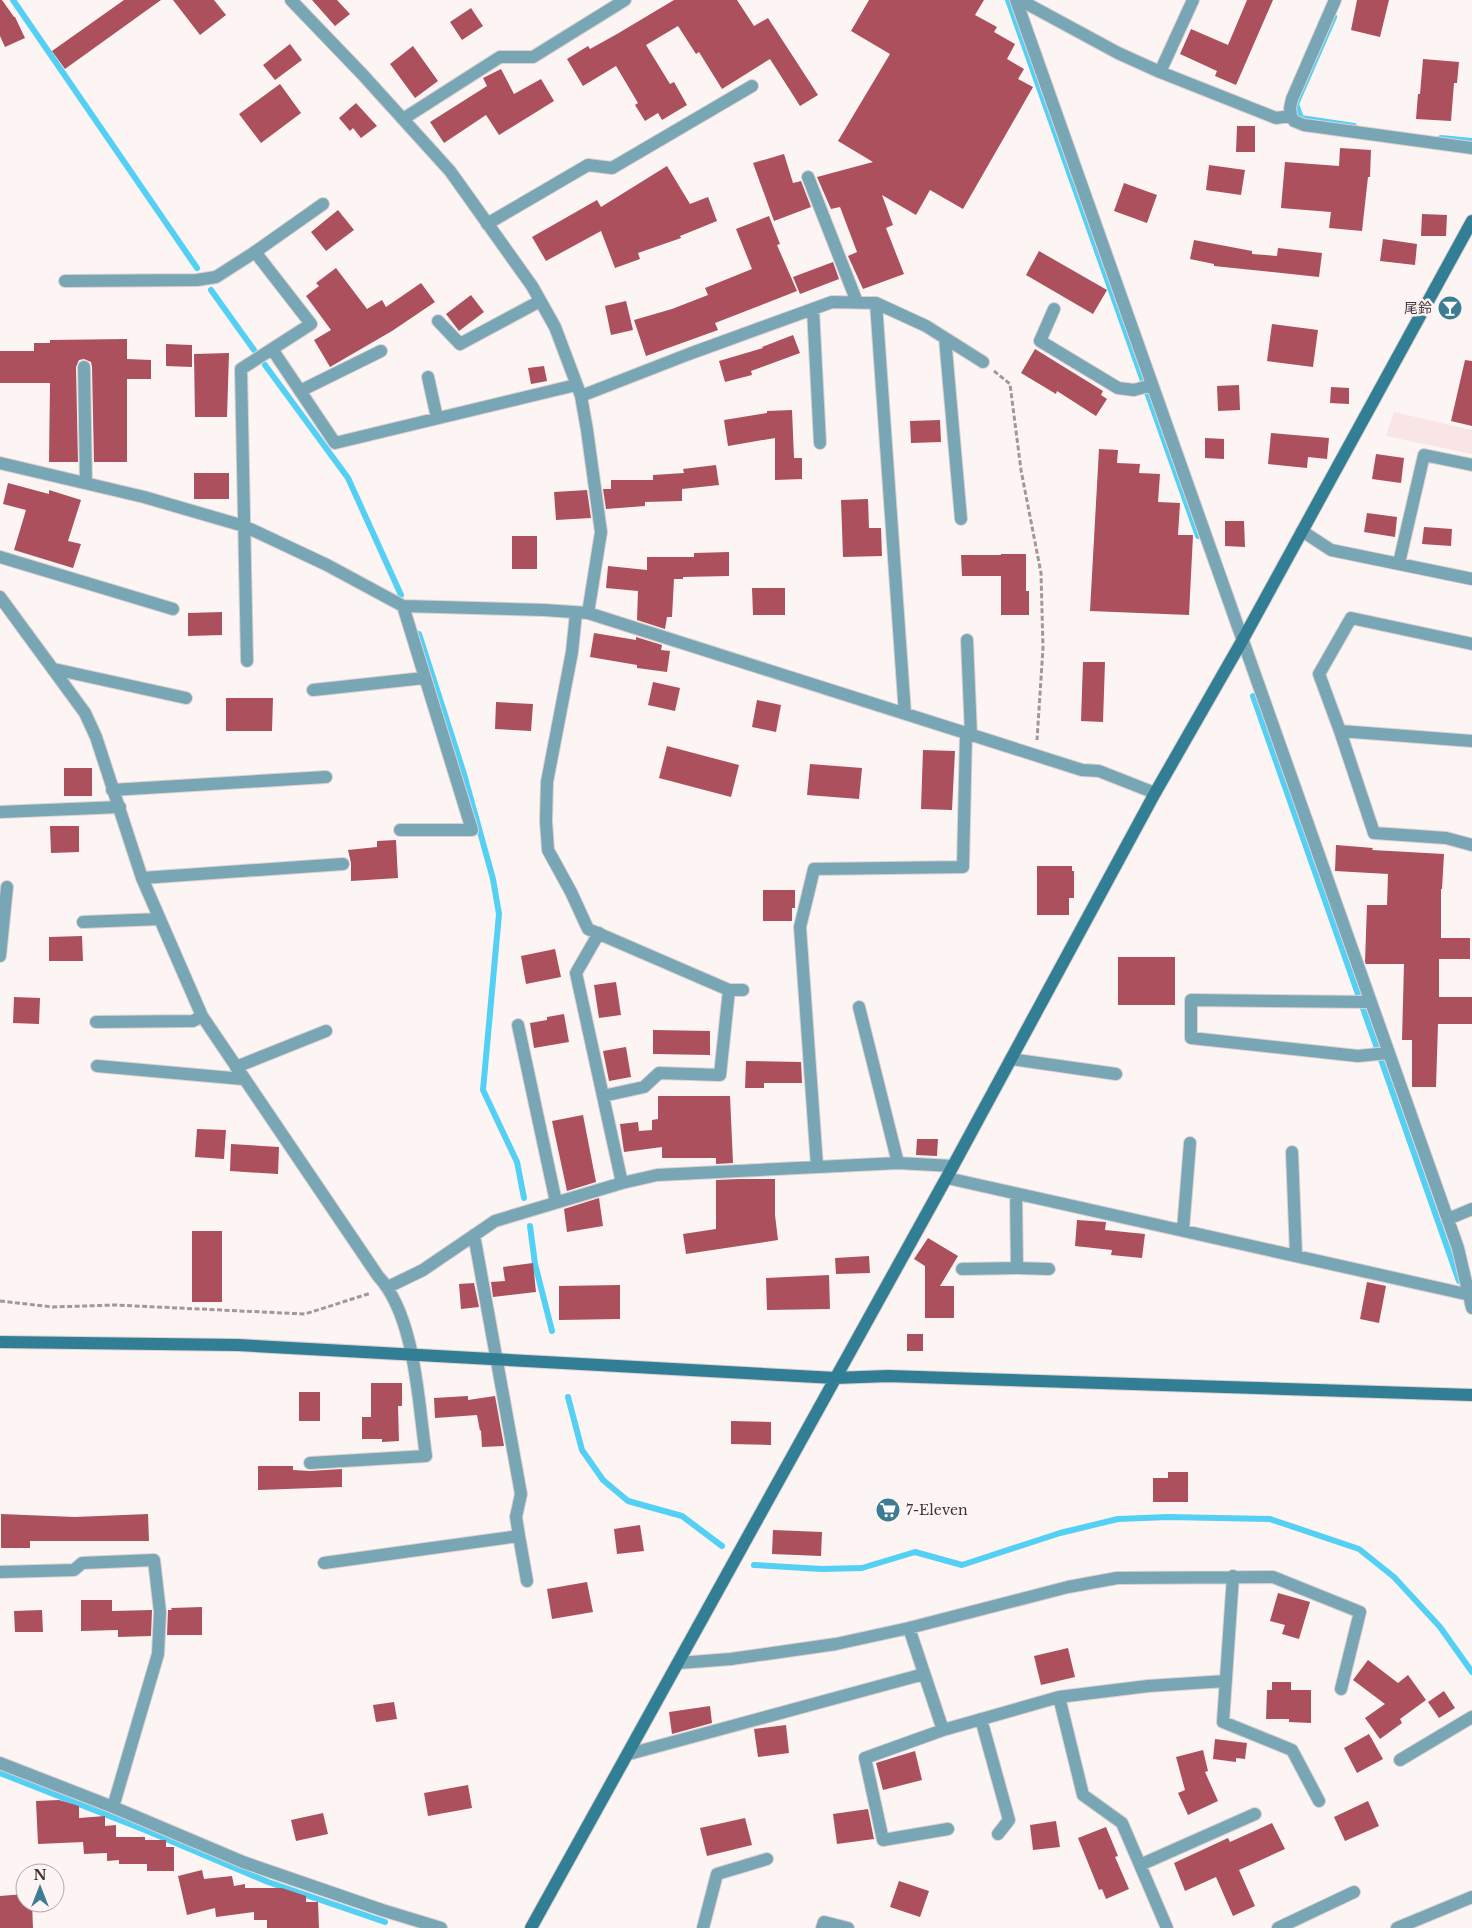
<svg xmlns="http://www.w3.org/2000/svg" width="1472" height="1928" viewBox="0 0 1472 1928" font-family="'Libre Baskerville','Noto Sans JP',serif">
<rect width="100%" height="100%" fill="#fdf4f4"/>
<!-- built -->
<path fill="#fae5e6" d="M 1394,412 L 1472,430 L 1472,454 L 1386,436 Z"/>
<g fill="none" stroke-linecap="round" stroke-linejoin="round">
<!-- stream -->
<path stroke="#54d0f5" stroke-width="6" d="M 13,0 L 197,268
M 1008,0 L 1198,536
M 1334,17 L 1296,104 L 1301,118 L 1354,126
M 1441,138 L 1472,141
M 211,290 L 254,350
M 265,365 L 348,478 L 401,595
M 419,634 L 464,774 L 493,879 L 499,914 L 483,1090 L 517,1162 L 524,1198
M 1253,696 L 1459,1281
M 530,1226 L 535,1264 L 552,1331
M 568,1397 L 582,1450 L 603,1480 L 628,1501 L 682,1516 L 722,1546
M 754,1565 L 822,1569 L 862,1568 L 915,1552 L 962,1565 L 1060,1533 L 1118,1519 L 1168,1517 L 1270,1519 L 1359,1549 L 1394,1577 L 1440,1627 L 1472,1672
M 0,1773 L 145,1830 L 268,1882 L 385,1922"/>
</g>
<!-- building -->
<path fill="#ab505c" d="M 0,0 L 2,0 L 14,17 L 15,17 L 25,38 L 5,47 L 0,36 Z
M 124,0 L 161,0 L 65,69 L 52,51 Z
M 173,0 L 214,0 L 226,15 L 200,35 Z
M 312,0 L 337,0 L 350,14 L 335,26 Z
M 674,0 L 737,0 L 754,26 L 768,18 L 818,95 L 800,106 L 770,59 L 722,89 L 699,52 L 696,54 L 678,26 L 646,45 L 670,84 L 674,82 L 687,105 L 662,120 L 658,113 L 645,121 L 635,105 L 638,103 L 616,66 L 583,86 L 567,59 L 588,46 L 590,49 L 617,34 Z
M 869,0 L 984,0 L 975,15 L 997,27 L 994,32 L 1015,44 L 1007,59 L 1024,69 L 1018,79 L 1033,87 L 963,209 L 930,190 L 916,215 L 882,195 L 893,225 L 886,228 L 904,274 L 863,289 L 848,256 L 857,252 L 840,207 L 831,209 L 817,177 L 873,162 L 838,141 L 890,54 L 851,31 Z
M 1247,0 L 1273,0 L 1236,85 L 1215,76 L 1217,71 L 1180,54 L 1191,29 L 1228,45 Z
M 1357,0 L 1389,0 L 1380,37 L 1351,30 Z
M 471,8 L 483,26 L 462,40 L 450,22 Z
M 290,44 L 302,60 L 275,80 L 263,65 Z
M 413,46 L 438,81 L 415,98 L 390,64 Z
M 1423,59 L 1459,62 L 1457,83 L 1454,83 L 1451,121 L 1416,119 L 1418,94 L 1420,94 Z
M 501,69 L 514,94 L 541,79 L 554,101 L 499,135 L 486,115 L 444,143 L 430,122 L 487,86 L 483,78 Z
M 280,84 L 301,113 L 261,143 L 239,114 Z
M 356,103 L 377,126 L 361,138 L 353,128 L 350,131 L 339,118 Z
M 1237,126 L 1255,126 L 1255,152 L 1236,152 Z
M 1340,148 L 1371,150 L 1370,177 L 1368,177 L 1362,231 L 1329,228 L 1331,212 L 1281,208 L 1285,162 L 1339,166 Z
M 784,154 L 793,183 L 801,181 L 811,207 L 774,221 L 753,163 Z
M 1209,165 L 1245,170 L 1241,195 L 1206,190 Z
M 667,166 L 690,204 L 708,197 L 717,221 L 680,236 L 681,238 L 638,253 L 640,259 L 615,268 L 601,231 L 546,261 L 532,237 L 597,200 L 601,207 Z
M 1124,183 L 1157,195 L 1147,223 L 1114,211 Z
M 338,210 L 354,230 L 326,251 L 311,232 Z
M 1422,214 L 1447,215 L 1446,236 L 1421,236 Z
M 769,216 L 780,244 L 777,245 L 797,291 L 715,323 L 718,330 L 646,356 L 634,320 L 672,309 L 708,295 L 705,288 L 752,269 L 736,229 Z
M 1383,239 L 1417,244 L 1415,265 L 1380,261 Z
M 1194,240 L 1252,251 L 1252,254 L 1277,256 L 1278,248 L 1322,253 L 1319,277 L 1214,266 L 1214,264 L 1190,259 Z
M 1039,251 L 1107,290 L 1093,314 L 1026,275 Z
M 833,262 L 839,279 L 800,294 L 793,277 Z
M 336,268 L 367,309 L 382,300 L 386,307 L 421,283 L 435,302 L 392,331 L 330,367 L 314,340 L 331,330 L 306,296 L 319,286 L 316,283 Z
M 471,295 L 484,312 L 459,331 L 446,314 Z
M 626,301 L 633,330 L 611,335 L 605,306 Z
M 1272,324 L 1318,330 L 1313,367 L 1267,361 Z
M 793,335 L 800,353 L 751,371 L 752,375 L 725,382 L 719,361 L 763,348 L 762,347 Z
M 127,339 L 127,359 L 151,360 L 151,379 L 127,379 L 127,462 L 94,462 L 92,367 L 91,362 L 84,359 L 79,360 L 76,367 L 78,462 L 49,462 L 50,383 L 0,383 L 0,351 L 34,351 L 34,343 L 50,343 L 50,340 Z
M 166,344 L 192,345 L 192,367 L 166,366 Z
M 1035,349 L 1103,391 L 1101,395 L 1107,399 L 1096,416 L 1057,391 L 1056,394 L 1021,373 Z
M 229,353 L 227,417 L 195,417 L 194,354 Z
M 1465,360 L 1472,361 L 1472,426 L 1451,421 Z
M 544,366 L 547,381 L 531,384 L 528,368 Z
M 1239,385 L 1240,410 L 1218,411 L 1217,386 Z
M 1331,387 L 1349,388 L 1349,404 L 1330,403 Z
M 792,410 L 794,458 L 802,458 L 802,479 L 775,480 L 775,438 L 728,446 L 724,420 L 767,413 L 767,411 Z
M 940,420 L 941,442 L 911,443 L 910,421 Z
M 1271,433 L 1329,438 L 1327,459 L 1308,457 L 1307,468 L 1268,464 Z
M 1205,438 L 1224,439 L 1224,459 L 1205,458 Z
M 1099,449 L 1118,450 L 1117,463 L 1140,464 L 1139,473 L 1160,474 L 1158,502 L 1180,503 L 1178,535 L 1193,535 L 1189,615 L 1090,611 Z
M 1376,454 L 1404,458 L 1401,483 L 1372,479 Z
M 716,465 L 719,485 L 682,489 L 682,501 L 645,502 L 645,506 L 606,509 L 603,489 L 611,489 L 611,480 L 653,480 L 653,475 L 684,473 L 683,469 Z
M 194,473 L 229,473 L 229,499 L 194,499 Z
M 8,483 L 49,494 L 49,490 L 81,500 L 68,541 L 81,544 L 73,568 L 14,550 L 26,510 L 3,504 Z
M 587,490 L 591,518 L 556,520 L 554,492 Z
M 868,499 L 869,528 L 881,528 L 882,556 L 843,557 L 841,500 Z
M 1367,513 L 1397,517 L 1395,537 L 1364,532 Z
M 1225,521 L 1244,521 L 1245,547 L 1225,546 Z
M 1424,527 L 1452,529 L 1451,546 L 1422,544 Z
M 512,536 L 537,536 L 537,569 L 512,569 Z
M 729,552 L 729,576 L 683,577 L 683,579 L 674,579 L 672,617 L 667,617 L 665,629 L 637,620 L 638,591 L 606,588 L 608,566 L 647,570 L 647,557 L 694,557 L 694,553 Z
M 1001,554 L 1026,554 L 1026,591 L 1029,591 L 1029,615 L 1001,615 L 1001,576 L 962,576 L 961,555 L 1001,555 Z
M 752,588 L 785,588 L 785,615 L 753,615 Z
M 222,612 L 222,635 L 188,636 L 188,613 Z
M 594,633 L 636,640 L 636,637 L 662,645 L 661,650 L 670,651 L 667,672 L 637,668 L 637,665 L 590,657 Z
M 1083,662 L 1105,662 L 1103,722 L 1081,721 Z
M 653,682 L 680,688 L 675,711 L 648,705 Z
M 226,698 L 273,698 L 272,731 L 226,731 Z
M 757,700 L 781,705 L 776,732 L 752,727 Z
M 496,702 L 533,704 L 531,731 L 495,729 Z
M 667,746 L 739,765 L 731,797 L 659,778 Z
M 923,750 L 955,751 L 952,810 L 921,809 Z
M 810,764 L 862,768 L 859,799 L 807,795 Z
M 64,768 L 92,768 L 92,796 L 64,796 Z
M 50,826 L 79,826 L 79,852 L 51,853 Z
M 396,840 L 398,878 L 351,881 L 351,863 L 348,850 L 377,847 L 377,841 Z
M 1336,845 L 1373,848 L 1372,850 L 1444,854 L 1442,889 L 1441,889 L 1441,938 L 1470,938 L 1470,959 L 1439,959 L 1439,997 L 1472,997 L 1472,1024 L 1438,1024 L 1436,1087 L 1412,1087 L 1412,1040 L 1402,1040 L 1404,964 L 1366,964 L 1365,962 L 1367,905 L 1387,905 L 1388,874 L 1335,871 Z
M 1037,866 L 1072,866 L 1072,871 L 1074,871 L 1074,898 L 1069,898 L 1069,915 L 1037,915 Z
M 763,890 L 795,890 L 795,908 L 792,908 L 792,921 L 763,921 Z
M 82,936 L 83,961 L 49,961 L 49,937 Z
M 555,949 L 561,977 L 526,984 L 521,956 Z
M 1118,957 L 1175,957 L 1175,1005 L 1118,1005 Z
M 616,982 L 621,1015 L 599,1018 L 594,985 Z
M 14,997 L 40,998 L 39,1024 L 13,1023 Z
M 564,1014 L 569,1042 L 534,1048 L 530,1023 L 547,1020 L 547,1017 Z
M 653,1030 L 710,1031 L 710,1055 L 653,1054 Z
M 626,1047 L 631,1077 L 609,1081 L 603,1051 Z
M 746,1061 L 801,1062 L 802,1083 L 764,1083 L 764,1088 L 745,1088 Z
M 658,1096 L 730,1096 L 733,1163 L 716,1164 L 716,1158 L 662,1158 L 662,1147 L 624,1152 L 620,1124 L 638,1122 L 639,1131 L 652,1130 L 652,1120 L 658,1119 Z
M 583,1115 L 596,1182 L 567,1191 L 552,1121 Z
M 197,1129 L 226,1130 L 224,1159 L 195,1157 Z
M 917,1139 L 938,1139 L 937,1156 L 916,1155 Z
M 231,1144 L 279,1147 L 278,1174 L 230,1171 Z
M 739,1179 L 775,1179 L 775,1215 L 778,1240 L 686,1254 L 683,1234 L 716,1229 L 716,1180 Z
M 599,1198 L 603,1226 L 567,1232 L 564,1209 Z
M 1077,1220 L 1106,1222 L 1105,1230 L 1145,1234 L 1142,1258 L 1111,1255 L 1112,1250 L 1075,1246 Z
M 192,1231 L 222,1231 L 222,1302 L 192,1302 Z
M 928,1238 L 958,1256 L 940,1286 L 954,1286 L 954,1318 L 925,1318 L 925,1266 L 914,1259 Z
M 869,1256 L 870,1273 L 836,1274 L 835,1258 Z
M 533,1263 L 536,1292 L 493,1297 L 491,1282 L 505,1281 L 503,1267 Z
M 829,1275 L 830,1309 L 767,1310 L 766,1278 Z
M 1367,1282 L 1386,1286 L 1379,1323 L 1360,1319 Z
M 474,1283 L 479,1307 L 461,1309 L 459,1284 Z
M 620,1285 L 620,1319 L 559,1320 L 559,1286 Z
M 907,1334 L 923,1334 L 923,1351 L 907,1351 Z
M 371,1383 L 402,1383 L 402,1406 L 398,1406 L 399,1441 L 382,1442 L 382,1439 L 362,1439 L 362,1417 L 371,1417 Z
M 299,1392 L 320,1392 L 320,1421 L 299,1421 Z
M 468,1396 L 468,1400 L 495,1396 L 504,1446 L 482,1447 L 481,1430 L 480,1431 L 477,1415 L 435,1418 L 434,1398 Z
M 731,1421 L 771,1422 L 771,1445 L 731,1444 Z
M 258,1466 L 293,1466 L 293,1470 L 310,1471 L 342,1469 L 342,1487 L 258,1490 Z
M 1168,1472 L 1188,1472 L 1188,1502 L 1153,1502 L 1153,1478 L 1168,1478 Z
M 1,1514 L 75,1517 L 148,1514 L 149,1541 L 30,1541 L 30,1548 L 1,1548 Z
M 640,1525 L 644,1551 L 617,1554 L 614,1529 Z
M 773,1530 L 822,1532 L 821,1556 L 772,1554 Z
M 587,1582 L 593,1612 L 552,1619 L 547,1589 Z
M 1278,1593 L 1310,1602 L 1299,1639 L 1282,1634 L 1285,1625 L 1270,1621 Z
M 81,1600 L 112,1600 L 112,1611 L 152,1610 L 151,1636 L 118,1637 L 118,1630 L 81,1631 Z
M 202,1607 L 202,1635 L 167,1635 L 168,1610 L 172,1610 L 171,1608 Z
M 42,1610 L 43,1632 L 15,1632 L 14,1611 Z
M 1068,1648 L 1075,1677 L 1041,1685 L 1034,1656 Z
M 1368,1660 L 1398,1683 L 1408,1675 L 1426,1700 L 1400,1719 L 1402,1723 L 1380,1739 L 1365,1718 L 1385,1704 L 1353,1680 Z
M 1272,1682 L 1291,1682 L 1291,1690 L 1311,1690 L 1311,1723 L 1289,1722 L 1289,1719 L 1266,1719 L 1267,1690 L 1272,1690 Z
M 1444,1691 L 1455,1708 L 1439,1718 L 1428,1702 Z
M 394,1702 L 397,1719 L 376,1722 L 373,1705 Z
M 710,1706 L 712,1723 L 672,1734 L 669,1712 Z
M 786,1725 L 789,1753 L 758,1757 L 754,1729 Z
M 1369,1734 L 1383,1759 L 1357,1773 L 1344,1748 Z
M 1215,1739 L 1247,1743 L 1245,1759 L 1236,1758 L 1236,1762 L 1213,1759 Z
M 1203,1750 L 1208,1771 L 1205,1772 L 1218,1801 L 1188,1815 L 1178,1793 L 1185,1790 L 1176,1757 Z
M 915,1751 L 922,1780 L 883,1790 L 876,1763 Z
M 468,1785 L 472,1808 L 428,1816 L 424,1793 Z
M 59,1800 L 79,1806 L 79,1818 L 105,1816 L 105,1826 L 116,1825 L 116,1837 L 145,1837 L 145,1840 L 166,1840 L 166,1847 L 174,1847 L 174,1871 L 147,1871 L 147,1864 L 119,1864 L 119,1860 L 107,1861 L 107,1853 L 84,1854 L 83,1842 L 38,1844 L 36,1801 Z
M 1368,1801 L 1379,1826 L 1345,1841 L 1334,1817 Z
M 868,1809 L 874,1839 L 837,1844 L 833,1814 Z
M 323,1813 L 328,1834 L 296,1841 L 291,1820 Z
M 745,1818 L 752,1845 L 707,1856 L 700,1828 Z
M 1056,1821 L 1060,1847 L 1033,1850 L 1030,1825 Z
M 1272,1823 L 1285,1849 L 1239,1870 L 1255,1906 L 1233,1916 L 1216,1877 L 1185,1891 L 1174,1863 L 1228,1838 L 1230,1842 Z
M 1106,1827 L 1118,1856 L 1115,1857 L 1129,1889 L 1106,1899 L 1102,1889 L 1099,1890 L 1078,1838 Z
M 202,1870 L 204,1879 L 232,1876 L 234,1886 L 245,1884 L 245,1888 L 282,1888 L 306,1896 L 306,1902 L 318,1902 L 319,1928 L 267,1928 L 267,1920 L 254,1920 L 254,1912 L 216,1917 L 215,1908 L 187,1915 L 178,1876 Z
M 899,1881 L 929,1891 L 920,1917 L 890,1907 Z
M 25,1894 L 25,1903 L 32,1903 L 33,1928 L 0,1928 L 0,1896 Z"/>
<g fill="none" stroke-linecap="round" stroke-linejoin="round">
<defs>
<path id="lane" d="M 65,281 L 197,280 L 216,277 L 255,252 L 323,204
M 518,1025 L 556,1202"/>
<path id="street" d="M 291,0 L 363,75 L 450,171 L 532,286 L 555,327 L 581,396 L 587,430 L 601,532 L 588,613
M 1016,0 L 1458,1248 L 1472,1308
M 1020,0 L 1118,53 L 1160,72 L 1276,118 L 1291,116 L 1294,121 L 1304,125 L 1472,148
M 1160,72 L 1193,0
M 1291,116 L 1290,108 L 1292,99 L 1335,0
M 403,119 L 500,57 L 533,57 L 625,0
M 808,177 L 857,302
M 487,224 L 588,165 L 612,168 L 752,86
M 876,303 L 905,714
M 813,309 L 820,443
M 1054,309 L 1040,341 L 1118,388 L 1134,390 L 1152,385
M 438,321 L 460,344 L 540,301
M 945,338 L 961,519
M 272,349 L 335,443 L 576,385
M 84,367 L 86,483
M 428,377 L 437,418
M 300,391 L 381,351
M 581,396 L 689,354 L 832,302 L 876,303 L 926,326 L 983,362
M 0,463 L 144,497 L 244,526 L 327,565 L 403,606 L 544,610 L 588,613 L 1082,770 L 1099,771 L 1155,793
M 1302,531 L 1331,550 L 1472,579
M 0,557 L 173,609
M 1399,563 L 1424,455 L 1472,465
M 0,597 L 85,713 L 96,737 L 142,878 L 202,1016 L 378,1276 C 416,1317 418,1403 426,1456 L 310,1463
M 576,613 L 572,652 L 547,782 L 546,821 L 548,850 L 571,892 L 588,929 L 729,990 L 743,990
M 967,640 L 971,735
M 1472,644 L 1351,618 L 1319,674 L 1340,731 L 1374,833 L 1446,838 L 1472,845
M 247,661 L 241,369 L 311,324 L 255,252
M 54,669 L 186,698
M 313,690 L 424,678
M 1340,731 L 1472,741
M 112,790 L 326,777
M 0,812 L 120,807
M 400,830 L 472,830 L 403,606
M 142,878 L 343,864
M 83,922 L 160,919
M 599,933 L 576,973 L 622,1183
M 0,956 L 7,887
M 1370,1002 L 1191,1000 L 1191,1038 L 1358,1056 L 1388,1053
M 859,1007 L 898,1163
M 96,1022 L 193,1021 L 202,1016
M 1011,1059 L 1116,1074
M 97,1066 L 243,1079
M 236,1067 L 326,1031
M 603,1096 L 644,1087 L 659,1073 L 720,1075 L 729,990
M 1292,1152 L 1296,1255
M 817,1166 L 800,927 L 814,869 L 963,867 L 966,733
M 947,1178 L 1470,1295
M 1016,1194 L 1017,1268 L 1049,1269
M 1448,1219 L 1472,1209
M 1183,1230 L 1190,1143
M 962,1269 L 1017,1268
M 388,1287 L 423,1270 L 495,1221 L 622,1183 L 657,1175 L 898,1163 L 953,1166
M 519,1536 L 527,1581
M 324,1563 L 519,1536 L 516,1517 L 521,1494 L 474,1235
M 0,1572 L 74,1570 L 82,1563 L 154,1560 L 160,1612 L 158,1654 L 113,1807
M 1233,1576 L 1223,1722 L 1292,1750 L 1319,1801
M 909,1628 L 943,1730 L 1059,1697 L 1148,1686 L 1226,1681
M 679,1663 L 731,1659 L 836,1644 L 909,1628 L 1068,1587 L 1117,1578 L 1273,1577 L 1360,1612 L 1341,1689
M 1059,1697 L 1083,1795 L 1122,1823 L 1167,1928
M 981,1719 L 1009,1820 L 998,1834
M 943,1730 L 865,1758 L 883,1840 L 948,1829
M 629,1754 L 924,1674
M 1400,1760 L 1472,1717
M 0,1763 L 113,1807 L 243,1862 L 382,1910 L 441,1928
M 1140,1865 L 1255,1814
M 703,1928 L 717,1874 L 767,1859
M 822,1928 L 824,1922 L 848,1928
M 1278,1928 L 1354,1892
M 1397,1928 L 1472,1897"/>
<path id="secondary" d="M 0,1342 L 238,1345 L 835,1378 L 888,1376 L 1472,1395
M 531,1928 L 953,1166 L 1155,793 L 1242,641 L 1472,221"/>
</defs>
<!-- lane casing -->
<use href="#lane" stroke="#dcd1d1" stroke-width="14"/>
<!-- street casing -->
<use href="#street" stroke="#dcd1d1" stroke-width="14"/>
<!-- secondary casing -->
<use href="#secondary" stroke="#dcd1d1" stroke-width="14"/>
<!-- path -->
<path stroke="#a49798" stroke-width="3" stroke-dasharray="5 2.5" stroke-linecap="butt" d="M 994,371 L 1010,384 L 1021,470 L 1041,573 L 1043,648 L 1037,740
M 0,1301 L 53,1307 L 115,1305 L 305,1314 L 371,1293"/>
<!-- lane -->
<use href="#lane" stroke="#78a6b5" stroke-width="12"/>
<!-- street -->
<use href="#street" stroke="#78a6b5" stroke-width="12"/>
<!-- secondary -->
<use href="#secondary" stroke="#327e95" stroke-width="12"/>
</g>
<!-- icons -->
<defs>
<symbol id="bar-disc" viewBox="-11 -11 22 22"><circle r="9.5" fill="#3d7c91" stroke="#fdf4f4"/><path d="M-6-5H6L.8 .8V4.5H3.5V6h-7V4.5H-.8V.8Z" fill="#fff"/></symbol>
<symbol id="supermarket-disc" viewBox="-11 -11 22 22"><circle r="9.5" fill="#3d7c91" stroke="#fdf4f4"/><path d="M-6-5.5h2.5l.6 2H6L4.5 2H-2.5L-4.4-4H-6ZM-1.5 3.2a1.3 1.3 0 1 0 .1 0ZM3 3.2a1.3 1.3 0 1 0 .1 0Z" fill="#fff"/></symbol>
</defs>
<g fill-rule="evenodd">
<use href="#bar-disc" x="1436" y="294" width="28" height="28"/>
<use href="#supermarket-disc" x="874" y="1496" width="28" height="28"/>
</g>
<g text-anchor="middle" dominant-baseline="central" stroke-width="5" stroke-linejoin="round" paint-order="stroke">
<!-- poi labels -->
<g font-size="14" fill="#443334" stroke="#fdf4f4" text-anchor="end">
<text x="1432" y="308">尾鈴</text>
<text x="906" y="1510" text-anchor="start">7-Eleven</text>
</g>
</g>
<!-- north arrow -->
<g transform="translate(40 1888)"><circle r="24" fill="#fdf4f4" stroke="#b3a7a7"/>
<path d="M0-4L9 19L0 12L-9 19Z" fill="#3d7c91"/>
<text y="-8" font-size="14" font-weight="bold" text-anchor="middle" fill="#443334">N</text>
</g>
</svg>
